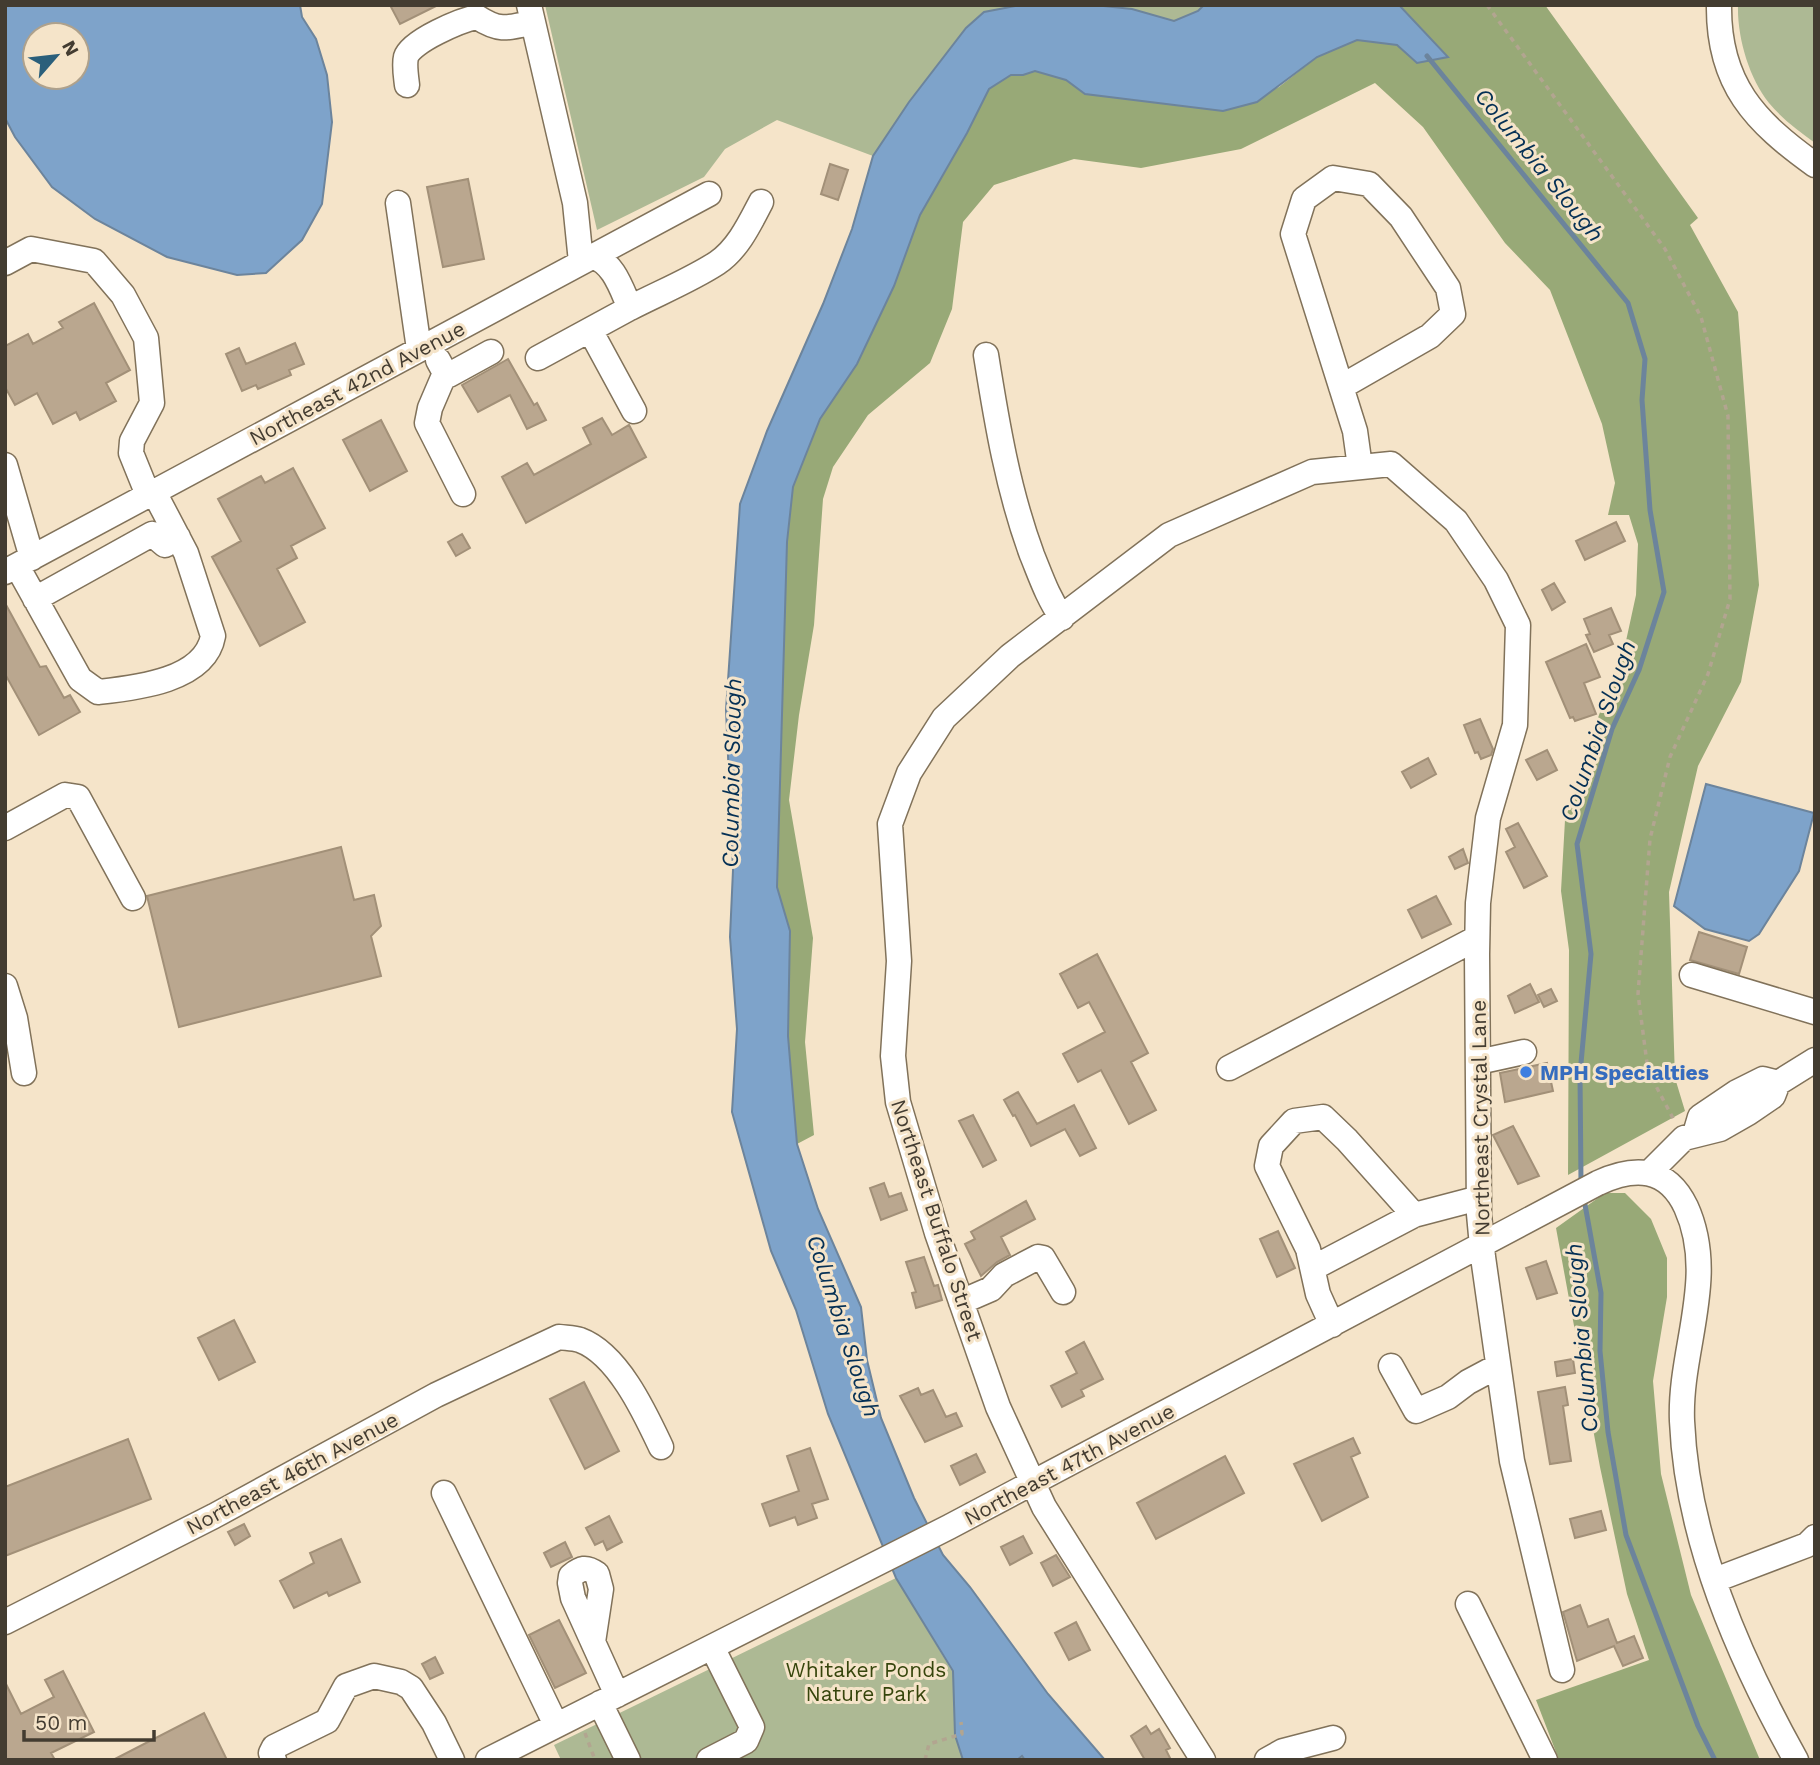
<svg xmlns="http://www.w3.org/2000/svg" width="1820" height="1765" viewBox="0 0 1820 1765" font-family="'Work Sans',sans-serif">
<rect width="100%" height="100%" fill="#f5e4c9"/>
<!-- green -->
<path fill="#adb994" d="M 545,5 L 1021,5 L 984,12 L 966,28 L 909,102 L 873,156 L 777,120 L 725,149 L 704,177 L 597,230 Z
M 1094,5 L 1204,5 L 1198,11 L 1174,21 L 1132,9 Z
M 1738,5 L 1815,5 L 1815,143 C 1799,131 1782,119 1769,103 C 1749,78 1737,37 1738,5 Z
M 896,1578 L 975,1709 L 1025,1760 L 561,1760 L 554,1745 Z"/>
<!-- forest -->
<path fill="#98a977" d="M 1399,5 L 1545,5 L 1698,218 L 1690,225 L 1738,312 L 1759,585 L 1741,682 L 1698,766 L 1669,892 L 1675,1078 L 1685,1111 L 1568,1175 L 1569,950 L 1561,891 L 1565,820 L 1595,726 L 1626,641 L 1636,595 L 1638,544 L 1629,515 L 1608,515 L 1615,483 L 1602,424 L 1550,290 L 1505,243 L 1423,127 L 1375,83 L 1241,149 L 1141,168 L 1074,159 L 994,185 L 963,222 L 952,309 L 930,363 L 868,415 L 833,467 L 823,499 L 814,625 L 799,715 L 789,800 L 813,938 L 805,1042 L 814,1135 L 797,1144 L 788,1036 L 788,987 L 777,887 L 787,542 L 793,487 L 820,419 L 857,364 L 894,286 L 920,215 L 967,133 L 989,89 L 1011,75 L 1023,75 L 1035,71 L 1066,80 L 1085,94 L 1223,111 L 1279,87 L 1317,57 L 1357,40 L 1397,45 L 1417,63 L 1448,57 Z
M 1605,1193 L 1625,1193 L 1651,1219 L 1667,1258 L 1667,1297 L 1653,1381 L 1661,1474 L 1691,1595 L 1760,1760 L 1559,1760 L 1536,1700 L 1649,1660 L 1627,1594 L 1600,1467 L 1556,1228 Z"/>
<!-- water -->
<path fill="#7ea3ca" stroke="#6c849c" stroke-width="2" fill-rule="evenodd" d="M 5,5 L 300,5 L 302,17 L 316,39 L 327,75 L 332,122 L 322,204 L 302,240 L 266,273 L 237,275 L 167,257 L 95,219 L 52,187 L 15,137 L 5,118 ZM 35,35 L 77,35 L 77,77 L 35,77 Z
M 1021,5 L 1094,5 L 1132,9 L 1174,21 L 1198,11 L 1204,5 L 1399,5 L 1448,57 L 1417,63 L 1397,45 L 1357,40 L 1317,57 L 1257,102 L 1223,111 L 1085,94 L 1066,80 L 1035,71 L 1023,75 L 1011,75 L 989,89 L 967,133 L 920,215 L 894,286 L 857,364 L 820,419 L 793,487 L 787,542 L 777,887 L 790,931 L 788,1036 L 797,1144 L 818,1209 L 861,1307 L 867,1360 L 881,1418 L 914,1498 L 943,1555 L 970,1587 L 1048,1694 L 1105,1760 L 1025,1760 L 1022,1756 L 1017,1760 L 963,1760 L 955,1735 L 953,1671 L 896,1578 L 828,1414 L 796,1310 L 771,1251 L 732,1112 L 737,1029 L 730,937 L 733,870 L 726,710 L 740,504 L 767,431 L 823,304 L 852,229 L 873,156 L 909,102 L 966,28 L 984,12 Z
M 1706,784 L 1814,813 L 1799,871 L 1759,934 L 1749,941 L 1705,929 L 1674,906 Z"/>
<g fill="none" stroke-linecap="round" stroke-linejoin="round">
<!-- stream -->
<path stroke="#6c849c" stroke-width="5" d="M 1427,56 L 1628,303 L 1645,359 L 1642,400 L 1650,510 L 1664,592 L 1639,670 L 1612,729 L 1577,844 L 1591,954 L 1580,1074 L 1581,1182
M 1584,1199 L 1601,1293 L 1600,1351 L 1608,1432 L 1626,1535 L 1698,1726 L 1715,1760"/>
</g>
<!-- building -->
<path fill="#baa78f" stroke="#a29078" stroke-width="2" d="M 390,5 L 438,5 L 400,24 Z
M 830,164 L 848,170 L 838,200 L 821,194 Z
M 468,179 L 484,259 L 443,267 L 427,187 Z
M 94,303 L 130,370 L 106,383 L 116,401 L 80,420 L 76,412 L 53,424 L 37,393 L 15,405 L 5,387 L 5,346 L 28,334 L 33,344 L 63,328 L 59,322 Z
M 295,343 L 304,364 L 289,370 L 291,375 L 258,389 L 256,385 L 242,391 L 226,354 L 239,348 L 246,364 Z
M 508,359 L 534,405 L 537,403 L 546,420 L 527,429 L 510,395 L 478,412 L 462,385 Z
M 602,418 L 612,435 L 629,425 L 646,457 L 526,523 L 502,477 L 527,463 L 534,475 L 591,444 L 583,428 Z
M 381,420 L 407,471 L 370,491 L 343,440 Z
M 293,468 L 325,528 L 291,546 L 297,558 L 277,569 L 305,622 L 260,646 L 212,557 L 241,541 L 218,499 L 261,476 L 265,483 Z
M 1616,522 L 1625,541 L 1585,560 L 1576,541 Z
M 462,534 L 470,548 L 456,556 L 448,542 Z
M 1554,583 L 1565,602 L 1552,610 L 1542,590 Z
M 5,603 L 40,667 L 46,666 L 64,698 L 70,695 L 80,712 L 39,735 L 5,674 Z
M 1611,608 L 1621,631 L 1609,635 L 1613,644 L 1594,652 L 1586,635 L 1590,634 L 1584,619 Z
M 1586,644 L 1600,677 L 1584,683 L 1596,714 L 1575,721 L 1573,717 L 1570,718 L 1546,662 Z
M 1480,719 L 1493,749 L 1491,755 L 1481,759 L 1478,752 L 1475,753 L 1464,725 Z
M 1547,750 L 1557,770 L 1537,780 L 1526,760 Z
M 1428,758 L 1436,774 L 1411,788 L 1402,772 Z
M 1518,823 L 1547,876 L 1524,888 L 1506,852 L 1515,847 L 1506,829 Z
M 341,847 L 354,900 L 374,895 L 381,926 L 371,936 L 381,976 L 179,1027 L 147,896 Z
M 1463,849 L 1468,863 L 1455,869 L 1449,857 Z
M 1436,896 L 1451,924 L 1422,938 L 1408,910 Z
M 1699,932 L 1747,947 L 1739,974 L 1690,960 Z
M 1097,954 L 1148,1053 L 1131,1062 L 1156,1110 L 1129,1124 L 1101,1070 L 1078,1082 L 1063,1054 L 1105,1032 L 1089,1002 L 1078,1008 L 1060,974 Z
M 1530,984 L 1539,1002 L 1515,1013 L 1508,996 Z
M 1551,989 L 1557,1001 L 1544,1007 L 1538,995 Z
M 1547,1063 L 1553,1091 L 1505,1102 L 1500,1073 Z
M 1018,1092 L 1037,1124 L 1074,1105 L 1096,1148 L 1080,1156 L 1065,1129 L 1031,1146 L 1015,1115 L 1013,1116 L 1004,1100 Z
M 973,1115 L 996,1160 L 983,1167 L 959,1121 Z
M 1513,1126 L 1539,1176 L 1518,1184 L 1493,1135 Z
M 884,1183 L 889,1197 L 901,1193 L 907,1210 L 881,1220 L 870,1188 Z
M 1026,1201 L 1035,1219 L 1001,1237 L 1010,1255 L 997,1262 L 981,1276 L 965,1244 L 975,1239 L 971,1232 Z
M 1278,1231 L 1295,1268 L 1277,1277 L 1260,1239 Z
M 924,1257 L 934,1286 L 938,1285 L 942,1300 L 916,1308 L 912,1293 L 916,1292 L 906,1262 Z
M 1546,1261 L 1557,1293 L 1537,1299 L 1526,1268 Z
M 234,1320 L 255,1362 L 219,1380 L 198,1338 Z
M 1084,1342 L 1103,1379 L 1081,1390 L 1084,1396 L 1062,1407 L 1051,1386 L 1077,1373 L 1066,1352 Z
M 1573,1359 L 1575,1373 L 1557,1376 L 1555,1362 Z
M 584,1382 L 619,1451 L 585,1469 L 550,1399 Z
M 1565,1387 L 1568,1405 L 1563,1406 L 1571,1461 L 1550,1464 L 1538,1392 Z
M 918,1388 L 921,1395 L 933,1390 L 946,1417 L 956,1413 L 962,1426 L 925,1442 L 900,1396 Z
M 1353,1438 L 1360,1453 L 1351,1457 L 1368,1497 L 1322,1521 L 1294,1464 Z
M 128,1439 L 151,1499 L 5,1556 L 5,1487 Z
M 810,1448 L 828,1499 L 812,1504 L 817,1518 L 798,1525 L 795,1517 L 770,1526 L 762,1504 L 799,1491 L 787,1456 Z
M 976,1454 L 985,1472 L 960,1485 L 951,1466 Z
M 1225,1456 L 1244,1493 L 1156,1539 L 1137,1503 Z
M 1601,1511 L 1606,1530 L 1575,1538 L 1570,1519 Z
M 609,1516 L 622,1542 L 607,1550 L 603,1541 L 595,1545 L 586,1528 Z
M 244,1524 L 250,1536 L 235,1545 L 228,1532 Z
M 1023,1536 L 1032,1553 L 1010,1565 L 1001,1547 Z
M 341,1539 L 360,1582 L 329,1596 L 327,1592 L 294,1608 L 280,1581 L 314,1563 L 310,1553 Z
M 565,1542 L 572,1557 L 551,1567 L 544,1553 Z
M 1056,1555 L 1070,1577 L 1053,1586 L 1041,1563 Z
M 1580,1605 L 1588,1627 L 1608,1619 L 1617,1643 L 1634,1636 L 1643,1658 L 1623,1666 L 1614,1646 L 1577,1661 L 1563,1612 Z
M 559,1620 L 586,1673 L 555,1688 L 529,1635 Z
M 1076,1622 L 1090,1650 L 1069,1660 L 1055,1633 Z
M 435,1657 L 443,1673 L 430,1679 L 422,1664 Z
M 63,1671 L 94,1732 L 51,1753 L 55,1760 L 5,1760 L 5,1682 L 21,1714 L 54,1697 L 45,1680 Z
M 204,1713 L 227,1760 L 113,1760 Z
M 1146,1726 L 1151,1734 L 1159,1729 L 1170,1748 L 1166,1750 L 1171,1760 L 1145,1760 L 1131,1736 Z"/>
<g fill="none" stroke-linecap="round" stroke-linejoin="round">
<defs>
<path id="minor" d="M 529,5 L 575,203 L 581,262
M 1719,5 C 1718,84 1755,122 1815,165
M 407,85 C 406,76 404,65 406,57 C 411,41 461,20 477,17 C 500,32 508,28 533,22
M 398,203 L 419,349
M 5,263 L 31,249 L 94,261 L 123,295 L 146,338 L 152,403 L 132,441 L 131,453 L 148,495
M 630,308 C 659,293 691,280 717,263 C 738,249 750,223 761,202
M 590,330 L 634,411
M 986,355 C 997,424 1008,490 1032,555 C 1041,577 1048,598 1062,618
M 538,358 L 630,308 C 621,288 614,263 592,256
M 438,360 L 445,373 L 449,375 L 491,352
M 445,373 L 430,408 L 427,423 L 463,494
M 1341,387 L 1430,336 L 1453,314 L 1448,288 L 1401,217 L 1369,184 L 1333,178 L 1304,199 L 1293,234 L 1355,431 L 1360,467
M 5,465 L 32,558
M 17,566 L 80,679 L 98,692 C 135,688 205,681 213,636 L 186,553 L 154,492
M 5,572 L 709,194
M 35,599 L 152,534 L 165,545 L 178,537
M 5,828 L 65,795 L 78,797 L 133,898
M 1692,975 L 1815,1012
M 5,986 L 15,1018 L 24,1073
M 1478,1062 L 1524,1052
M 1229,1068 L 1477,938
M 1695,1134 L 1700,1117 L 1737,1092 L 1763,1079 L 1778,1083
M 1649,1173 L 1684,1138 L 1720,1129 L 1748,1113 L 1773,1096 L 1778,1083 L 1815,1060
M 1313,1268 L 1414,1215 L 1479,1198
M 961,1302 L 991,1289 L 1004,1275 L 1038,1257 L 1043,1258 L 1063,1292
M 1332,1325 L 1318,1294 L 1308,1249 L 1267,1166 L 1271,1146 L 1294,1121 L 1323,1117 L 1347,1140 L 1414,1215
M 1391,1366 L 1416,1411 L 1448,1397 L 1468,1382 L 1498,1366
M 444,1493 L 556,1725
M 1715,1580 L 1807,1545 L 1815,1537
M 1468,1604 L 1545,1760
M 5,1622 L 214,1516 L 436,1395 L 559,1337 C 566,1338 574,1338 580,1340 C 618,1354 645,1413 661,1447
M 593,1642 L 601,1589 L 597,1574 C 586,1566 581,1568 571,1576 L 570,1583 L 573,1598 L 617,1695
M 600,1703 L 628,1760
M 274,1760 L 271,1753 L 274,1747 L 327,1721 L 346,1686 L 374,1676 L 401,1682 L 411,1688 L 434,1723 L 452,1760
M 488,1760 L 949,1527 L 1598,1183 C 1635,1166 1667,1167 1686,1207 C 1718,1277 1679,1349 1682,1421 C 1687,1540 1739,1658 1796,1760
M 709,1760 L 746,1741 L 752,1727 L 712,1647
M 1203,1760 L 1044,1507 L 998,1407 L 937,1233 L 898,1102 L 893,1056 L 899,961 L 890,824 L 909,773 L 944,718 L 1010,656 L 1169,535 L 1312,472 L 1391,464 L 1456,521 L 1496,580 L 1518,625 L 1515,725 L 1488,818 L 1478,903 L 1477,954 L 1479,1214 L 1483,1257 L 1512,1461 L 1562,1670
M 1267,1760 L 1283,1751 L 1333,1738"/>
</defs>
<!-- minor casing -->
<use href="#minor" stroke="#81725a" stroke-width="27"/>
<!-- path -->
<path stroke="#b2a590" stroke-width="3.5" stroke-dasharray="5 5" stroke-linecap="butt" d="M 1487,5 L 1665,249 L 1701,317 L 1728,416 L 1730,599 L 1708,674 L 1670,757 L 1650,839 L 1638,994 L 1648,1071 L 1675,1122
M 585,1733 L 595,1760
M 925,1760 L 929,1744 L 962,1734 L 961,1722"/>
<!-- minor -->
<use href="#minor" stroke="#fff" stroke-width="24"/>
</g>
<!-- markers -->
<circle fill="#3f7fe0" stroke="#f5e4c9" stroke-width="2.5" cx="1526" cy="1072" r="7"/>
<g text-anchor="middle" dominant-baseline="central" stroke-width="6" stroke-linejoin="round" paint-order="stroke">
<!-- street labels -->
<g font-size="21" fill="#433c31" stroke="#f5e4c9">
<text transform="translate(357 383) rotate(-28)">Northeast 42nd Avenue</text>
<text transform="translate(1480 1118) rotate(-91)">Northeast Crystal Lane</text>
<text transform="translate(937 1220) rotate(72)">Northeast Buffalo Street</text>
<text transform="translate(1069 1464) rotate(-28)">Northeast 47th Avenue</text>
<text transform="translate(292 1473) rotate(-28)">Northeast 46th Avenue</text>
</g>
<!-- shop labels -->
<g font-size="21" font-weight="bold" fill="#366cbe" stroke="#f5e4c9" text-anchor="start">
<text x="1540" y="1072">MPH Specialties</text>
</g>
<!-- park labels -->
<g font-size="21" fill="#36450c" stroke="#f5e4c9">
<text x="866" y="1669">Whitaker Ponds<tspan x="866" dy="24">Nature Park</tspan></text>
</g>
<!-- water labels -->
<g font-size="23" font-style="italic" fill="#053055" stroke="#f5e4c9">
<text transform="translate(1539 165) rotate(51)">Columbia Slough</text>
<text transform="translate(1598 731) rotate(-71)">Columbia Slough</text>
<text transform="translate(732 773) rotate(-89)">Columbia Slough</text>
<text transform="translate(843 1326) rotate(72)">Columbia Slough</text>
<text transform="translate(1582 1338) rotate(-95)">Columbia Slough</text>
</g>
</g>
<!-- border -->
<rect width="1820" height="1765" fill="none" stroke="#433c31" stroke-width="14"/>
<!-- north arrow -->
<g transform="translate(56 56) rotate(62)"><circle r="33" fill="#f5e4c9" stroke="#aea18c" stroke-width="2"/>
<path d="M0-5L12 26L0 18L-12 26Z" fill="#2a5f7b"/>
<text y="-10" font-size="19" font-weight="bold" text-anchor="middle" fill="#433c31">N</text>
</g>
<!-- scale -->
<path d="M24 1730v10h130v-10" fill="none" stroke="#433c31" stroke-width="3.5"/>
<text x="35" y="1730" font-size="21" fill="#433c31" stroke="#f5e4c9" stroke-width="5" paint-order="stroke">50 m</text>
</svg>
